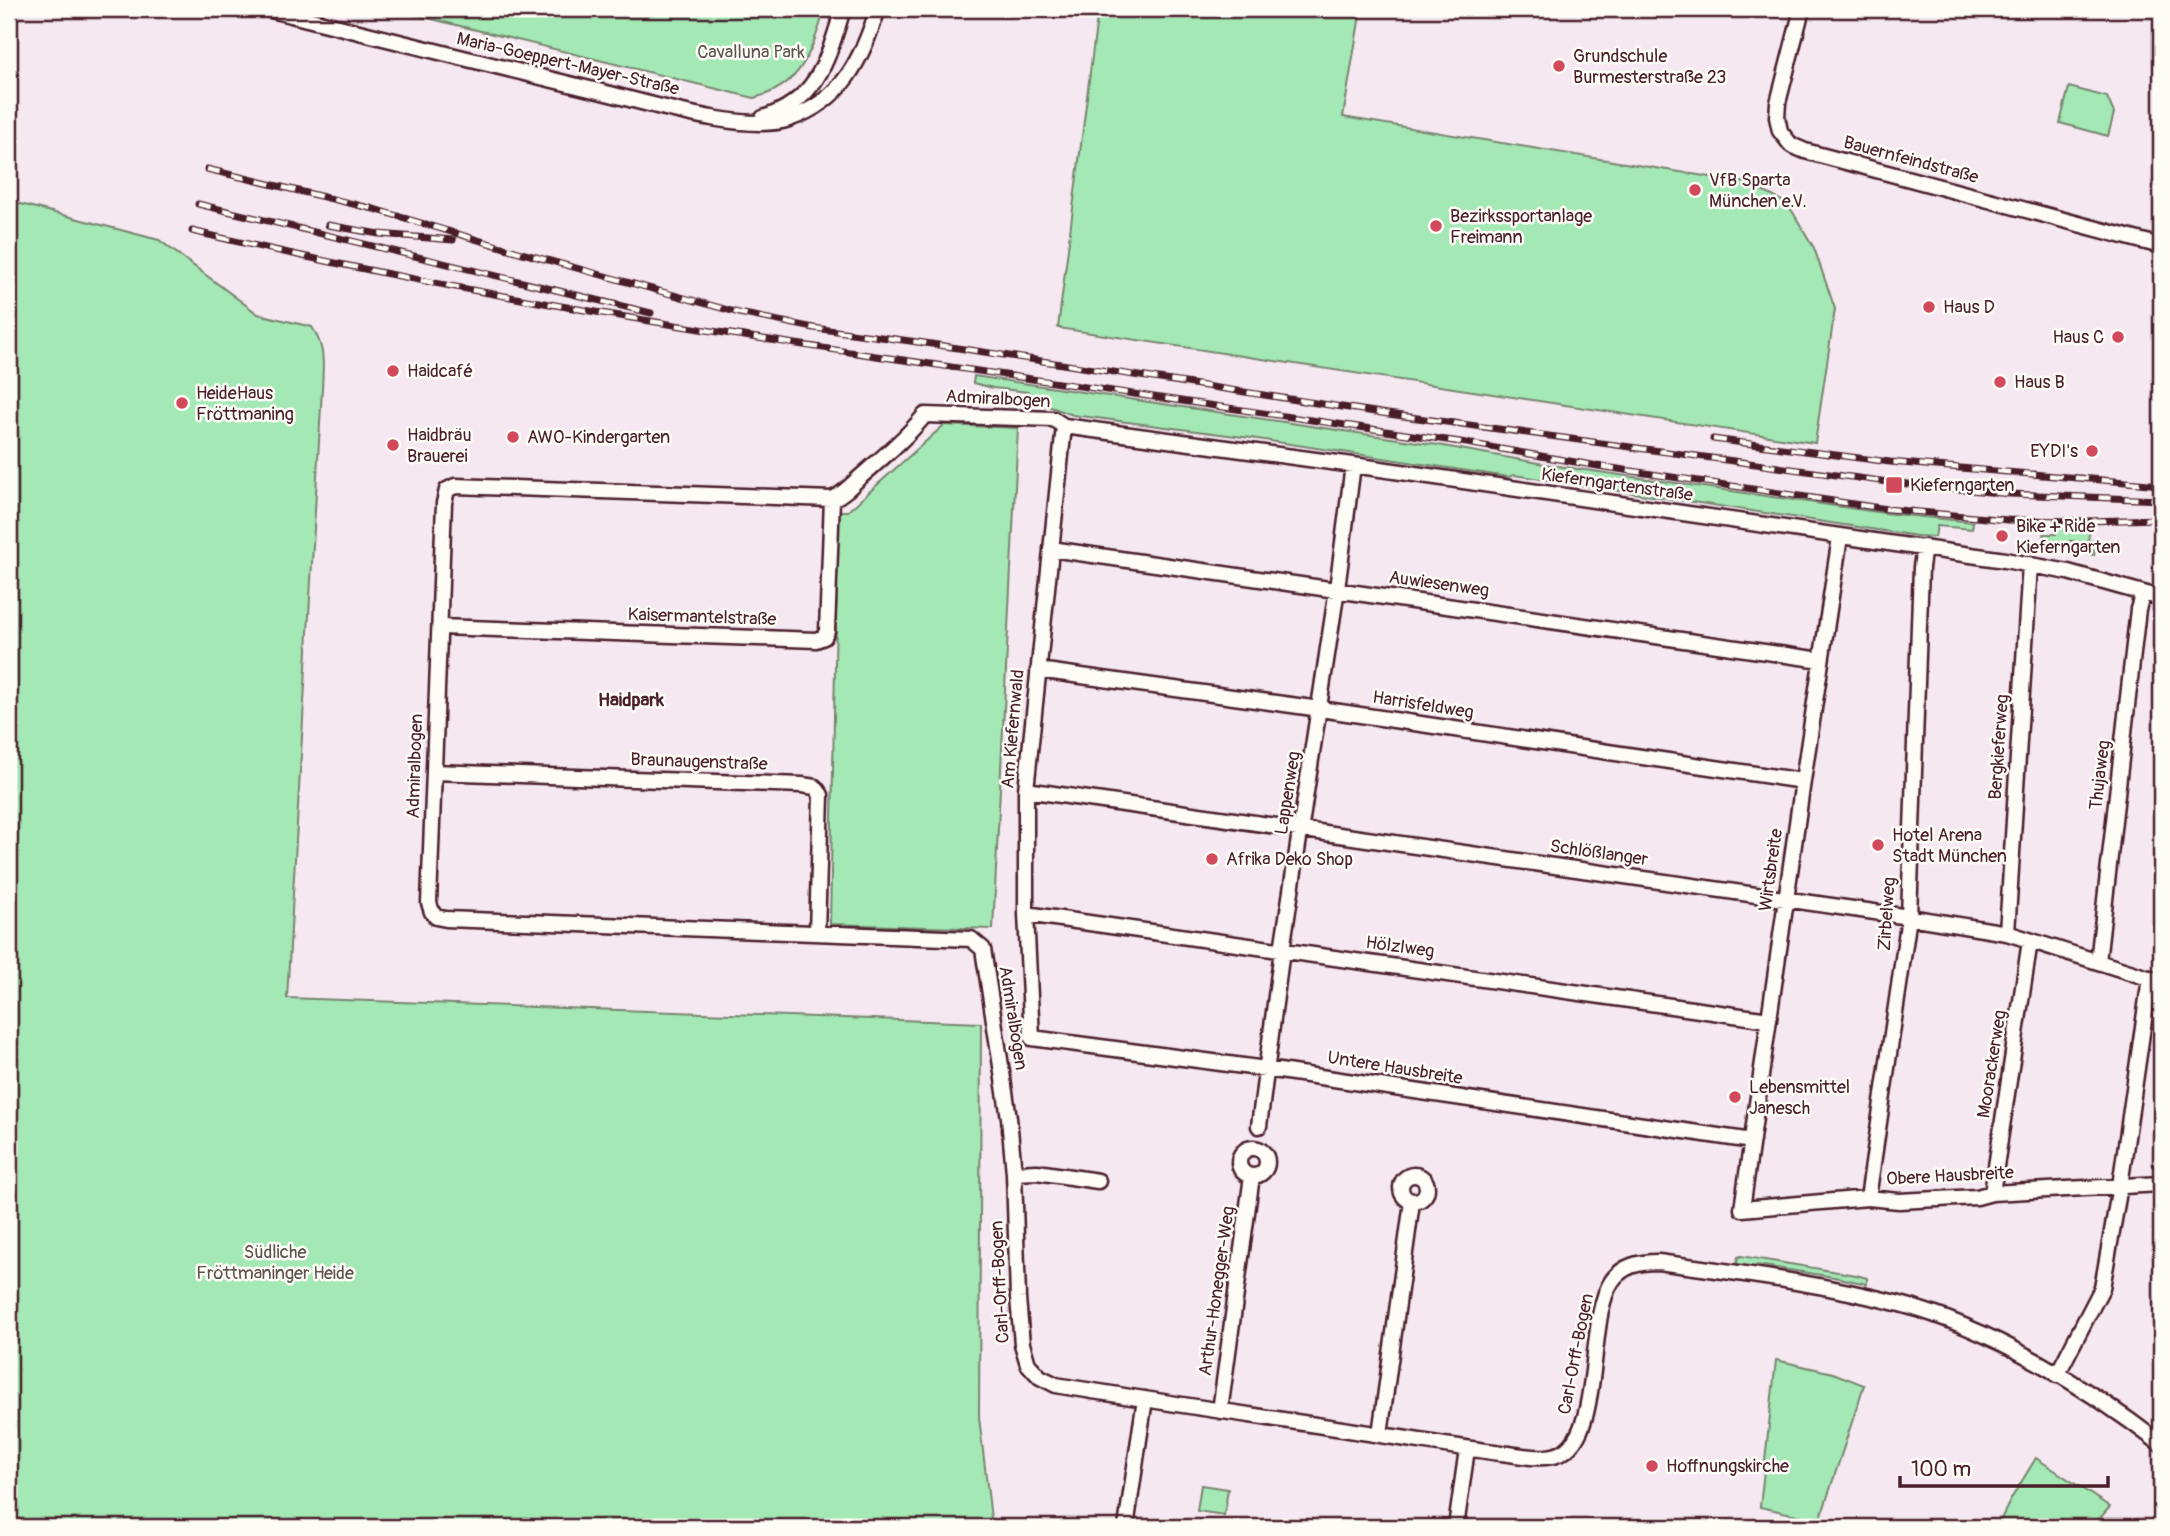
<svg xmlns="http://www.w3.org/2000/svg" width="2170" height="1536" viewBox="0 0 2170 1536" font-family="Pangolin,sans-serif">
<rect width="100%" height="100%" fill="#f5e8f0"/>
<filter id="ink" filterUnits="userSpaceOnUse"><feTurbulence type="fractalNoise" baseFrequency=".0143" numOctaves="2"/><feDisplacementMap in="SourceGraphic" scale="14" xChannelSelector="R" yChannelSelector="G"/><feConvolveMatrix kernelMatrix="1 2 1 2 8 2 1 2 1" color-interpolation-filters="sRGB"/></filter>
<g filter="url(#ink)">
<!-- green -->
<path fill="#a4e9b5" stroke="#778470" stroke-width="2" d="M 391,9 L 825,9 C 811,52 802,86 754,98 Z
M 1098,9 L 1361,9 L 1343,117 L 1747,183 L 1788,204 L 1814,248 L 1835,309 L 1815,443 L 1058,328 Z
M 2069,87 L 2107,97 L 2114,113 L 2108,136 L 2060,123 Z
M 9,201 L 159,240 L 258,314 L 312,327 C 326,349 323,364 322,389 L 287,998 L 981,1023 L 979,1417 L 992,1527 L 9,1527 Z
M 974,376 L 1438,445 L 1544,464 L 1884,513 L 1973,522 L 1972,529 L 1937,526 L 1935,537 L 1917,536 L 1514,475 L 1508,477 L 1251,438 L 1073,415 L 1034,401 L 1033,396 L 1028,392 L 993,388 L 973,383 Z
M 944,425 L 1018,428 L 993,929 L 830,924 L 838,511 L 848,511 Z
M 2057,527 L 2090,530 L 2088,540 L 2096,541 L 2094,555 L 2074,551 L 2074,541 L 2069,541 L 2068,550 L 2043,547 L 2044,534 L 2056,534 Z
M 1741,1256 L 1856,1275 L 1867,1278 L 1867,1284 L 1834,1277 L 1757,1265 L 1752,1269 L 1736,1267 L 1738,1257 Z
M 1776,1360 L 1833,1373 L 1864,1385 L 1820,1520 L 1760,1507 Z
M 2036,1458 L 2110,1507 L 2092,1527 L 1997,1527 L 2011,1499 Z
M 1201,1485 L 1228,1489 L 1224,1515 L 1197,1511 Z"/>
<g fill="none" stroke-linecap="round" stroke-linejoin="round">
<defs>
<path id="minor" d="M 267,9 C 379,37 490,65 602,92 C 647,103 748,134 789,119 C 844,100 861,59 878,9
M 1802,9 L 1778,103 L 1777,117 L 1780,131 L 1791,145 L 1805,151 L 2161,246
M 763,118 C 818,101 828,58 843,9
M 1064,426 L 1026,790 L 1026,914 L 1032,1038 L 1266,1069 L 1752,1141
M 1840,537 L 1803,781 L 1742,1209 L 1868,1198 L 1899,1201 L 1977,1197 L 1992,1193 L 2161,1184
M 1051,549 L 1821,660
M 2161,598 L 2068,572 L 2005,560 L 1353,465 L 1064,426 L 1053,419 L 925,415 C 905,439 881,459 858,479 C 850,487 842,495 832,499 L 455,486 L 447,490 L 444,503 L 429,903 L 432,912 L 436,917 L 446,919 L 971,939 L 983,949 L 1009,1118 L 1014,1173 L 1018,1298 L 1022,1344 L 1028,1364 L 1040,1377 L 1056,1385 C 1164,1403 1272,1418 1381,1435 C 1421,1441 1461,1448 1501,1453 C 1519,1455 1542,1461 1559,1454 C 1604,1435 1586,1318 1612,1281 C 1623,1265 1640,1262 1658,1262 C 1739,1273 1821,1283 1900,1304 C 1991,1328 2087,1387 2161,1444
M 440,627 L 816,640 L 824,637 L 827,631 L 832,499
M 1038,670 L 1320,709 L 1803,781
M 434,772 L 802,785 L 815,787 L 821,795 L 817,933
M 1026,790 L 1909,917 L 2007,933 L 2161,982
M 1026,914 L 1769,1020
M 2007,933 L 2030,564
M 2098,962 L 2138,609 L 2143,593
M 1259,1126 L 1282,950 L 1337,589 L 1353,465
M1239 1162a14 14 0 1 1 28 0a14 14 0 1 1-28 0Z
M 1014,1173 L 1037,1172 L 1098,1181
M1401 1188a13 13 0 1 1 26 0a13 13 0 1 1-26 0Z
M 1992,1193 L 2030,941
M 1868,1198 L 1909,917 L 1921,567 L 1924,547
M 2057,1375 L 2102,1288 L 2120,1186 L 2150,978
M 1220,1411 L 1252,1176
M 1380,1434 L 1412,1202
M 1126,1527 L 1145,1399
M 1456,1527 L 1467,1449"/>
</defs>
<!-- minor casing -->
<use href="#minor" stroke="#4a1f2b" stroke-width="19"/>
<!-- minor -->
<use href="#minor" stroke="#fdfcf7" stroke-width="14"/>
<defs>
<path id="rail" d="M 207,169 L 374,209 L 522,253 L 739,313 L 814,328 L 925,343 L 1388,414 L 1888,482 L 2010,494 L 2161,500
M 198,204 L 651,313
M 328,225 L 379,234 L 453,240
M 192,231 C 418,285 646,322 876,356 C 1073,385 1270,414 1467,443 L 1598,466 L 1887,509 L 2008,520 L 2086,521 L 2161,519
M 1713,439 L 1890,462 L 2161,485"/>
</defs>
<!-- rail casing -->
<use href="#rail" stroke="#4a1f2b" stroke-width="7"/>
<!-- rail -->
<use href="#rail" stroke="#fdfcf7" stroke-width="4.5" stroke-dasharray="13" stroke-linecap="butt"/>
</g>
</g>
<!-- markers -->
<g fill="#d1495b" stroke="#fdfcf7" stroke-width="2.5">
<circle cx="1559" cy="66" r="7"/>
<circle cx="1695" cy="190" r="7"/>
<circle cx="1436" cy="226" r="7"/>
<circle cx="1929" cy="307" r="7"/>
<circle cx="2118" cy="337" r="7"/>
<circle cx="393" cy="371" r="7"/>
<circle cx="2000" cy="382" r="7"/>
<circle cx="182" cy="403" r="7"/>
<circle cx="513" cy="437" r="7"/>
<circle cx="393" cy="445" r="7"/>
<circle cx="2092" cy="451" r="7"/>
<rect x="1885" y="476" width="18" height="18" rx="3.5"/>
<circle cx="2002" cy="536" r="7"/>
<circle cx="1878" cy="845" r="7"/>
<circle cx="1212" cy="859" r="7"/>
<circle cx="1735" cy="1097" r="7"/>
<circle cx="1652" cy="1466" r="7"/>
</g>
<g text-anchor="middle" dominant-baseline="central" stroke-width="5" stroke-linejoin="round" paint-order="stroke">
<!-- park labels -->
<g font-size="18" fill="#60524e" stroke="#fdfcf7">
<text x="751" y="52">Cavalluna Park</text>
<text x="275" y="1252">Südliche<tspan x="275" dy="21">Fröttmaninger Heide</tspan></text>
</g>
<!-- poi labels -->
<g font-size="18" fill="#4a1f2b" stroke="#fdfcf7" text-anchor="start">
<text x="1573" y="56">Grundschule<tspan x="1573" dy="21">Burmesterstraße 23</tspan></text>
<text x="1709" y="180">VfB Sparta<tspan x="1709" dy="21">München e.V.</tspan></text>
<text x="1450" y="216">Bezirkssportanlage<tspan x="1450" dy="21">Freimann</tspan></text>
<text x="1943" y="307">Haus D</text>
<text x="2104" y="337" text-anchor="end">Haus C</text>
<text x="407" y="371">Haidcafé</text>
<text x="2014" y="382">Haus B</text>
<text x="196" y="393">HeideHaus<tspan x="196" dy="21">Fröttmaning</tspan></text>
<text x="407" y="435">Haidbräu<tspan x="407" dy="21">Brauerei</tspan></text>
<text x="527" y="437">AWO-Kindergarten</text>
<text x="2078" y="451" text-anchor="end">EYDI's</text>
<text x="1910" y="485">Kieferngarten</text>
<text x="2016" y="526">Bike + Ride<tspan x="2016" dy="21">Kieferngarten</tspan></text>
<text x="1892" y="835">Hotel Arena<tspan x="1892" dy="21">Stadt München</tspan></text>
<text x="1226" y="859">Afrika Deko Shop</text>
<text x="1749" y="1087">Lebensmittel<tspan x="1749" dy="21">Janesch</tspan></text>
<text x="1666" y="1466">Hoffnungskirche</text>
</g>
<!-- street labels -->
<g font-size="18" fill="#4a1f2b" stroke="#fdfcf7">
<text transform="translate(568 64) rotate(13)">Maria-Goeppert-Mayer-Straße</text>
<text transform="translate(1911 160) rotate(15)">Bauernfeindstraße</text>
<text transform="translate(998 399) rotate(3)">Admiralbogen</text>
<text transform="translate(1617 485) rotate(8)">Kieferngartenstraße</text>
<text transform="translate(1439 584) rotate(8)">Auwiesenweg</text>
<text transform="translate(702 617) rotate(2)">Kaisermantelstraße</text>
<text transform="translate(1423 705) rotate(9)">Harrisfeldweg</text>
<text transform="translate(1013 729) rotate(-85)">Am Kiefernwald</text>
<text transform="translate(1999 747) rotate(-86)">Bergkieferweg</text>
<text transform="translate(699 762) rotate(2)">Braunaugenstraße</text>
<text transform="translate(415 766) rotate(-88)">Admiralbogen</text>
<text transform="translate(2100 775) rotate(-83)">Thujaweg</text>
<text transform="translate(1288 793) rotate(-81)">Lappenweg</text>
<text transform="translate(1599 853) rotate(8)">Schlößlanger</text>
<text transform="translate(1771 870) rotate(-82)">Wirtsbreite</text>
<text transform="translate(1887 914) rotate(-86)">Zirbelweg</text>
<text transform="translate(1400 947) rotate(8)">Hölzlweg</text>
<text transform="translate(1013 1018) rotate(81)">Admiralbogen</text>
<text transform="translate(1992 1064) rotate(-81)">Moorackerweg</text>
<text transform="translate(1395 1068) rotate(9)">Untere Hausbreite</text>
<text transform="translate(1950 1176) rotate(-3)">Obere Hausbreite</text>
<text transform="translate(1000 1282) rotate(-93)">Carl-Orff-Bogen</text>
<text transform="translate(1217 1291) rotate(-82)">Arthur-Honegger-Weg</text>
<text transform="translate(1576 1354) rotate(-79)">Carl-Orff-Bogen</text>
</g>
<!-- neighbourhood labels -->
<g font-size="19" font-weight="bold" fill="#4a1f2b" stroke="#fdfcf7">
<text x="631" y="700">Haidpark</text>
</g>
</g>
<!-- margin -->
<rect width="2170" height="1536" fill="none" stroke="#fdfcf7" stroke-width="35"/>
<rect x="18" y="18" width="2135" height="1501" fill="none" stroke="#4a1f2b" stroke-width="2.5" filter="url(#ink)"/>
<!-- scale -->
<path d="M1900 1476v10h208v-10" fill="none" stroke="#4a1f2b" stroke-width="3.5"/>
<text x="1911" y="1476" font-size="21" fill="#4a1f2b" stroke="#fdfcf7" stroke-width="5" paint-order="stroke">100 m</text>
</svg>
